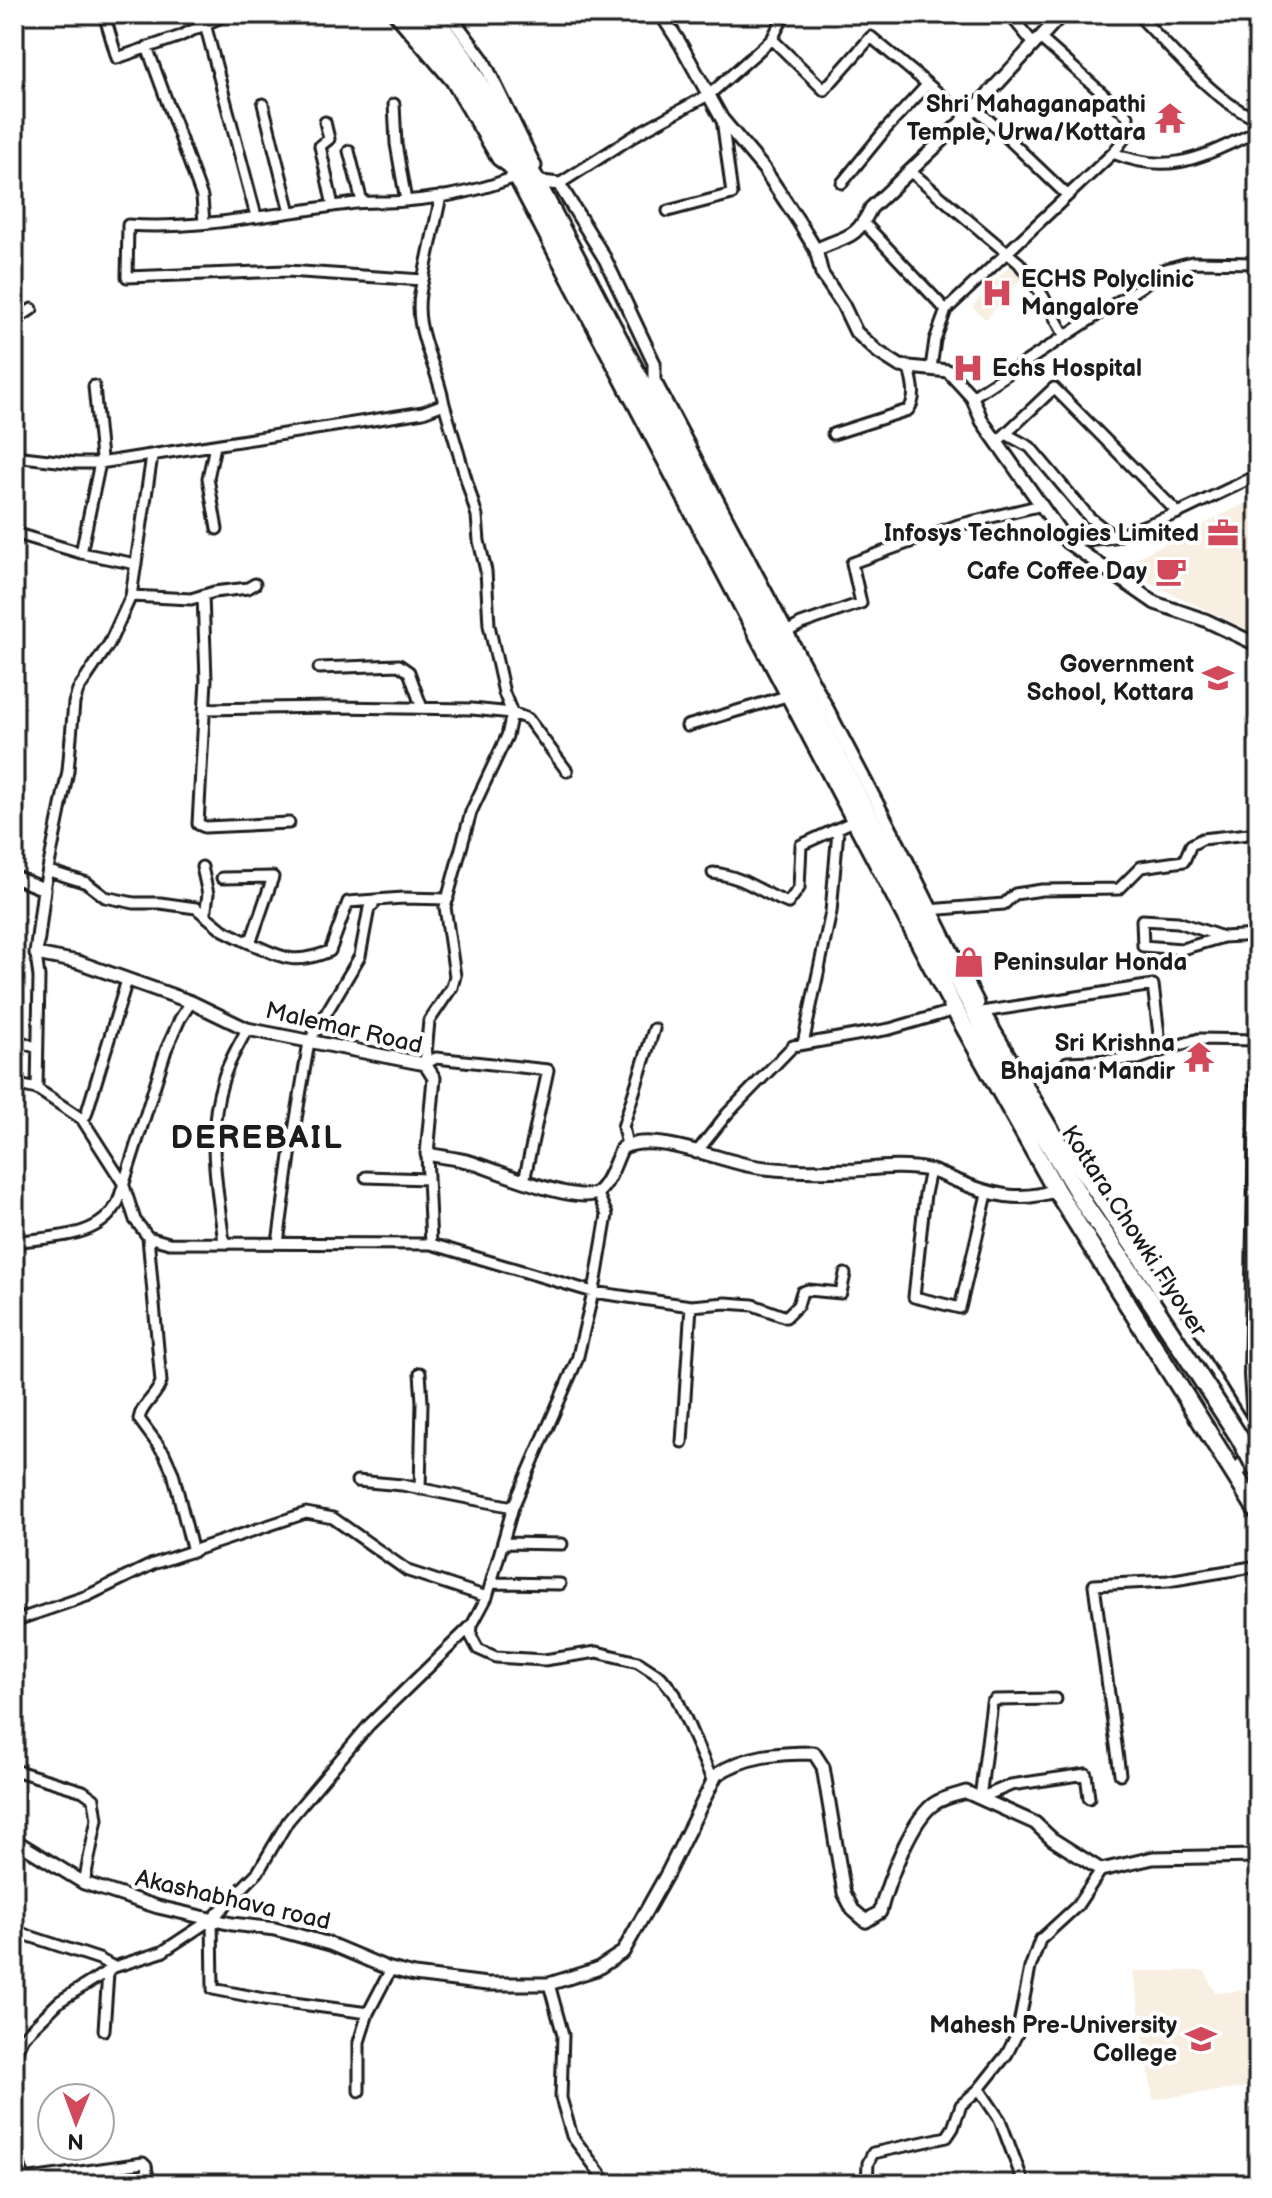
<svg xmlns="http://www.w3.org/2000/svg" width="1272" height="2198" viewBox="0 0 1272 2198" font-family="'Balsamiq Sans',sans-serif">
<rect width="100%" height="100%" fill="#fff"/>
<filter id="ink" filterUnits="userSpaceOnUse"><feTurbulence type="fractalNoise" baseFrequency=".0125" numOctaves="2"/><feDisplacementMap in="SourceGraphic" scale="16" xChannelSelector="R" yChannelSelector="G"/><feConvolveMatrix kernelMatrix="1 2 1 2 8 2 1 2 1" color-interpolation-filters="sRGB"/></filter>
<g filter="url(#ink)">
<!-- built -->
<path fill="#f8eee1" d="M 1010,265 L 1021,279 L 986,319 L 972,307 Z
M 1258,497 L 1258,634 L 1117,568 Z
M 1133,1971 L 1205,1971 L 1215,1993 L 1258,1989 L 1258,2086 L 1153,2099 Z"/>
<g fill="none" stroke-linecap="round" stroke-linejoin="round">
<defs>
<path id="minor" d="M 104,14 L 117,58 L 178,37 L 228,14
M 785,14 L 772,39 L 824,90 L 871,37 L 967,117
M 1009,14 L 1034,44
M 1137,14 C 1168,45 1218,106 1258,119
M 205,24 L 256,216
M 147,47 L 202,197 L 204,223
M 263,104 L 290,212
M 394,104 L 396,144 L 406,201
M 975,107 L 1067,195
M 325,122 L 329,139 L 320,146 L 333,206
M 349,151 L 362,202
M 1113,153 C 1173,177 1204,155 1258,131
M 910,171 L 1019,263 L 1043,296 L 1065,336
M 842,183 L 886,129 L 927,85
M 559,184 L 642,131 L 710,94 L 772,39
M 441,196 L 423,280 L 287,271 L 127,277 L 128,225 C 201,230 276,213 348,204 C 367,201 385,203 404,201 C 443,198 481,191 517,176
M 668,211 L 732,194 L 722,119
M 864,223 L 946,310
M 14,321 L 32,309
M 931,368 L 935,340 L 946,310 L 1113,153 L 1127,135 L 1128,116 L 1040,38
M 972,397 L 1142,286 L 1162,270 L 1192,262 L 1258,263
M 833,434 L 908,410 C 918,398 912,381 909,367
M 1006,434 L 1030,447 L 1089,517 L 1114,537
M 998,441 L 1054,388 L 1178,513
M 215,446 L 208,478 L 217,529
M 14,456 L 75,463 L 100,463 L 423,412 L 444,404 C 436,359 409,328 423,280
M 14,533 L 81,553 L 101,458 L 94,386
M 1067,542 L 1114,537 L 1178,513 L 1258,475
M 81,553 L 136,564
M 203,595 L 206,680 L 198,824 L 205,827 L 289,823
M 131,596 L 191,599 L 214,592 L 248,588 L 255,584
M 787,632 L 801,624 L 861,603 L 852,563 L 958,525 L 1042,505
M 319,668 L 399,665 L 409,672 L 422,708
M 204,709 L 333,707 L 472,709 L 512,713 L 528,719 L 567,771
M 687,726 L 790,695
M 202,867 L 208,894 L 205,916
M 49,871 L 87,883 L 105,897 L 134,903 L 160,903 L 196,908 L 223,930 L 245,941 L 252,938 L 273,877 L 222,878
M 713,873 C 746,877 759,892 788,903 L 799,888 L 801,845 L 856,820
M 44,889 L 68,771 L 74,703 L 78,690 L 109,644 L 131,596 L 152,456
M 928,910 L 1004,904 L 1015,894 L 1042,890 L 1119,889 L 1141,867 L 1184,861 L 1191,845 L 1202,839 L 1258,833
M 1223,937 L 1178,922 L 1142,920 L 1143,946 L 1182,949 L 1223,937 L 1258,935
M 245,941 C 282,956 290,967 330,951 L 348,902 L 403,898 L 448,899
M 36,954 L 39,977 L 37,1089
M 975,1013 L 1153,985 L 1161,1051 L 1199,1039 L 1258,1040
M 14,1039 L 37,1048
M 803,1044 L 831,912 L 838,830
M 1067,1062 L 1138,1059 L 1161,1051
M 425,1064 L 429,1021 L 452,987 L 455,976 L 445,907 L 471,812 L 507,736 L 512,713 L 504,693 L 489,625 L 486,571 L 479,541 L 477,516 L 444,404
M 425,1064 L 436,1058 L 548,1070 L 524,1181
M 14,1084 L 37,1089 L 82,1119 L 123,1183 L 135,1220 L 148,1237 L 169,1243 L 431,1244 L 427,1154
M 86,1115 L 127,980
M 627,1145 L 623,1127 L 654,1029
M 696,1153 L 727,1114 L 793,1046 L 890,1029 L 955,1010
M 930,1170 L 925,1194 L 914,1297 L 960,1308 L 987,1194
M 366,1177 L 428,1179
M 597,1192 L 607,1215 L 596,1280 L 577,1360 L 513,1507 L 487,1597 L 472,1625 L 471,1636 L 478,1649 L 496,1657 L 544,1660 L 597,1652 L 638,1662 L 661,1677 L 675,1694 L 713,1782
M 148,1237 L 161,1382 C 157,1396 141,1405 139,1419 L 164,1453 L 173,1473 L 193,1552
M 14,1242 C 51,1236 99,1240 118,1202 L 166,1050 L 180,1019 L 191,1002
M 224,1242 C 217,1188 206,1133 223,1080 C 228,1062 239,1045 247,1029
M 278,1243 L 291,1149 L 309,1042 L 360,956 L 369,908 L 373,905
M 431,1244 L 593,1292 L 691,1306 L 726,1303 L 753,1305 L 786,1317 L 798,1305 L 802,1292 L 808,1290 L 841,1293 L 845,1274
M 682,1442 L 691,1306
M 357,1481 L 402,1485 L 513,1507
M 420,1489 L 422,1402 L 420,1373
M 504,1543 L 562,1544
M 491,1583 L 560,1584
M 14,1621 L 87,1596 L 153,1564 L 306,1513 L 333,1518 L 408,1571 L 487,1597
M 14,1770 L 83,1791 L 94,1799 L 97,1819 L 84,1883
M 1120,1774 L 1094,1585 L 1168,1581 L 1258,1566
M 980,1798 L 992,1703 L 995,1700 L 1056,1699
M 980,1798 L 1011,1785 L 1086,1774 L 1089,1798
M 212,1919 L 213,1989 L 264,1999 L 368,2013
M 14,1931 L 99,1959 L 114,1967
M 549,1984 L 563,2035 L 561,2098 L 572,2136 L 608,2184
M 104,2030 L 108,1973
M 14,2056 L 23,2037 L 60,2001 L 114,1967 L 162,1952 L 212,1919 L 258,1872 L 288,1821 L 369,1725 L 472,1625
M 359,2091 L 359,2042 L 368,2013 L 391,1969
M 14,2149 L 26,2184
M 24,2180 L 143,2163 L 146,2166 L 149,2184
M 867,2184 L 868,2163 L 873,2153 L 947,2137 L 953,2128 L 961,2105 L 979,2089
M 1024,2184 L 1000,2120 L 979,2089 L 1007,2054 L 1017,2034 L 1030,1968 L 1040,1940 L 1077,1906 L 1101,1870"/>
<path id="tertiary" d="M 395,14 L 452,81 L 498,159 L 512,169
M 449,14 L 483,60 L 535,166
M 661,14 L 681,45 L 722,119 L 764,169 L 799,222 L 816,250 L 822,274 L 843,305 L 856,332 L 878,352 L 900,366 L 948,371 L 972,397 L 982,421 L 1067,542 L 1155,603 L 1205,620 L 1258,645
M 542,182 L 559,184 L 605,259 L 654,363 L 654,380 L 898,843 L 978,1003
M 816,250 C 845,235 855,242 871,208 L 967,117 L 1062,14
M 14,877 L 44,889 L 36,954 L 78,962 L 191,1002 L 247,1029 L 425,1064 L 434,1078 L 427,1154 C 442,1157 456,1158 470,1162 C 493,1169 579,1206 598,1192 C 610,1182 615,1161 622,1148 C 653,1131 718,1160 752,1166 C 786,1172 821,1171 855,1170 C 879,1168 905,1165 928,1170 C 938,1172 947,1177 957,1181 C 991,1195 1021,1203 1056,1190
M 987,1018 L 1054,1132 L 1153,1279 L 1256,1447
M 14,1840 L 84,1883 L 158,1907 L 232,1924 L 275,1929 L 330,1944 L 387,1968 L 414,1975 L 487,1984 L 549,1984 L 597,1969 L 623,1952 L 668,1872 L 716,1775 C 745,1755 779,1753 814,1753 L 823,1767 L 844,1893 L 853,1910 L 866,1921 L 880,1912 C 887,1885 912,1815 937,1802 C 946,1797 957,1795 966,1792 L 1035,1823 L 1052,1839 L 1101,1870 L 1153,1858 L 1258,1856"/>
<path id="primary" d="M 1235,1474 L 1257,1449 L 1252,1375 L 1258,1081"/>
<path id="trunk" d="M 412,14 L 442,50 L 479,104 L 955,1010 L 1056,1190 L 1258,1512
M 432,14 L 465,59 L 534,177 L 865,809 L 1018,1092 L 1085,1205 L 1152,1303"/>
</defs>
<!-- minor casing -->
<use href="#minor" stroke="#1c1c1c" stroke-width="15"/>
<!-- tertiary casing -->
<use href="#tertiary" stroke="#1c1c1c" stroke-width="17"/>
<!-- primary casing -->
<use href="#primary" stroke="#1c1c1c" stroke-width="20"/>
<!-- trunk casing -->
<use href="#trunk" stroke="#1c1c1c" stroke-width="22"/>
<!-- minor -->
<use href="#minor" stroke="#fff" stroke-width="9"/>
<!-- tertiary -->
<use href="#tertiary" stroke="#fff" stroke-width="11"/>
<!-- primary -->
<use href="#primary" stroke="#fff" stroke-width="14"/>
<!-- trunk -->
<use href="#trunk" stroke="#fff" stroke-width="16"/>
<defs>
<path id="trunk-bridge" d="M 1152,1303 L 1239,1437 L 1258,1472"/>
</defs>
<!-- trunk-bridge casing -->
<use href="#trunk-bridge" stroke="#1c1c1c" stroke-width="22" stroke-linecap="butt"/>
<!-- trunk-bridge -->
<use href="#trunk-bridge" stroke="#fff" stroke-width="16"/>
</g>
</g>
<!-- icons -->
<defs>
<symbol id="temple-bare" viewBox="-9 -9 18 18"><path d="M0-6L5-2H3V0L6.5 2.5H4V6H1.5V3h-3V6H-4V2.5H-6.5L-3 0V-2H-5Z" fill="#d1495b" stroke="#fff" stroke-width="2.5" paint-order="stroke"/></symbol>
<symbol id="hospital-bare" viewBox="-9 -9 18 18"><path d="M-5-5h3v3.5h4V-5h3V5h-3V1.5h-4V5h-3Z" fill="#d1495b" stroke="#fff" stroke-width="2.5" paint-order="stroke"/></symbol>
<symbol id="office-bare" viewBox="-9 -9 18 18"><path d="M-6-3h4V-5.5h4V-3h4V5H-6ZM-1-4.5V-3h2v-1.5ZM-6 0V1H6V0Z" fill="#d1495b" stroke="#fff" stroke-width="2.5" paint-order="stroke"/></symbol>
<symbol id="cafe-bare" viewBox="-9 -9 18 18"><path d="M-5.5-4.5H6V0H3Q3 3.5 0 3.5H-2.5Q-5.5 3.5-5.5 0ZM3-3.2v2h1.7v-2ZM-6 4.5H4V6H-6Z" fill="#d1495b" stroke="#fff" stroke-width="2.5" paint-order="stroke"/></symbol>
<symbol id="school-bare" viewBox="-9 -9 18 18"><path d="M0-5L7-2L0 1L-7-2ZM-4 1L0 2.5L4 1V4Q0 6-4 4Z" fill="#d1495b" stroke="#fff" stroke-width="2.5" paint-order="stroke"/></symbol>
<symbol id="shop-bare" viewBox="-9 -9 18 18"><path d="M-5-2.5h2.3a2.7 3.5 0 0 1 5.4 0H5L5.5 6h-11ZM-1.5-2.5h3a1.5 2.3 0 0 0-3 0Z" fill="#d1495b" stroke="#fff" stroke-width="2.5" paint-order="stroke"/></symbol>
<symbol id="university-bare" viewBox="-9 -9 18 18"><path d="M0-5L7-2L0 1L-7-2ZM-4 1L0 2.5L4 1V4Q0 6-4 4Z" fill="#d1495b" stroke="#fff" stroke-width="2.5" paint-order="stroke"/></symbol>
</defs>
<g fill-rule="evenodd">
<use href="#temple-bare" x="1148" y="96" width="44" height="44"/>
<use href="#hospital-bare" x="975" y="271" width="44" height="44"/>
<use href="#hospital-bare" x="946" y="346" width="44" height="44"/>
<use href="#office-bare" x="1201" y="511" width="44" height="44"/>
<use href="#cafe-bare" x="1149" y="549" width="44" height="44"/>
<use href="#school-bare" x="1196" y="656" width="44" height="44"/>
<use href="#shop-bare" x="947" y="940" width="44" height="44"/>
<use href="#temple-bare" x="1177" y="1035" width="44" height="44"/>
<use href="#university-bare" x="1179" y="2017" width="44" height="44"/>
</g>
<g text-anchor="middle" dominant-baseline="central" stroke-width="8" stroke-linejoin="round" paint-order="stroke">
<!-- poi labels -->
<g font-size="24" font-weight="bold" fill="#1c1c1c" stroke="#fff" text-anchor="end">
<text x="1146" y="104">Shri Mahaganapathi<tspan x="1146" dy="28">Temple, Urwa/Kottara</tspan></text>
<text x="1021" y="279" text-anchor="start">ECHS Polyclinic<tspan x="1021" dy="28">Mangalore</tspan></text>
<text x="992" y="368" text-anchor="start">Echs Hospital</text>
<text x="1199" y="533">Infosys Technologies Limited</text>
<text x="1147" y="571">Cafe Coffee Day</text>
<text x="1194" y="664">Government<tspan x="1194" dy="28">School, Kottara</tspan></text>
<text x="993" y="962" text-anchor="start">Peninsular Honda</text>
<text x="1175" y="1043">Sri Krishna<tspan x="1175" dy="28">Bhajana Mandir</tspan></text>
<text x="1177" y="2025">Mahesh Pre-University<tspan x="1177" dy="28">College</tspan></text>
</g>
<!-- street labels -->
<g font-size="24" fill="#1c1c1c" stroke="#fff">
<text transform="translate(344 1028) rotate(13)">Malemar Road</text>
<text transform="translate(1134 1231) rotate(57)">Kottara Chowki Flyover</text>
<text transform="translate(233 1900) rotate(13)">Akashabhava road</text>
</g>
<!-- district labels -->
<g font-size="32" font-weight="bold" letter-spacing="2" fill="#1c1c1c" stroke="#fff">
<text x="257" y="1138">DEREBAIL</text>
</g>
</g>
<!-- margin -->
<rect width="1272" height="2198" fill="none" stroke="#fff" stroke-width="48"/>
<rect x="24" y="24" width="1224" height="2150" fill="none" stroke="#1c1c1c" stroke-width="3" filter="url(#ink)"/>
<!-- north arrow -->
<g transform="translate(76 2122) rotate(181)"><circle r="38" fill="#ffffff" stroke="#a4a4a4" stroke-width="2"/>
<path d="M0-6L14 30L0 20L-14 30Z" fill="#d1495b"/>
<text y="-12" font-size="22" font-weight="bold" text-anchor="middle" fill="#1c1c1c">N</text>
</g>
</svg>
